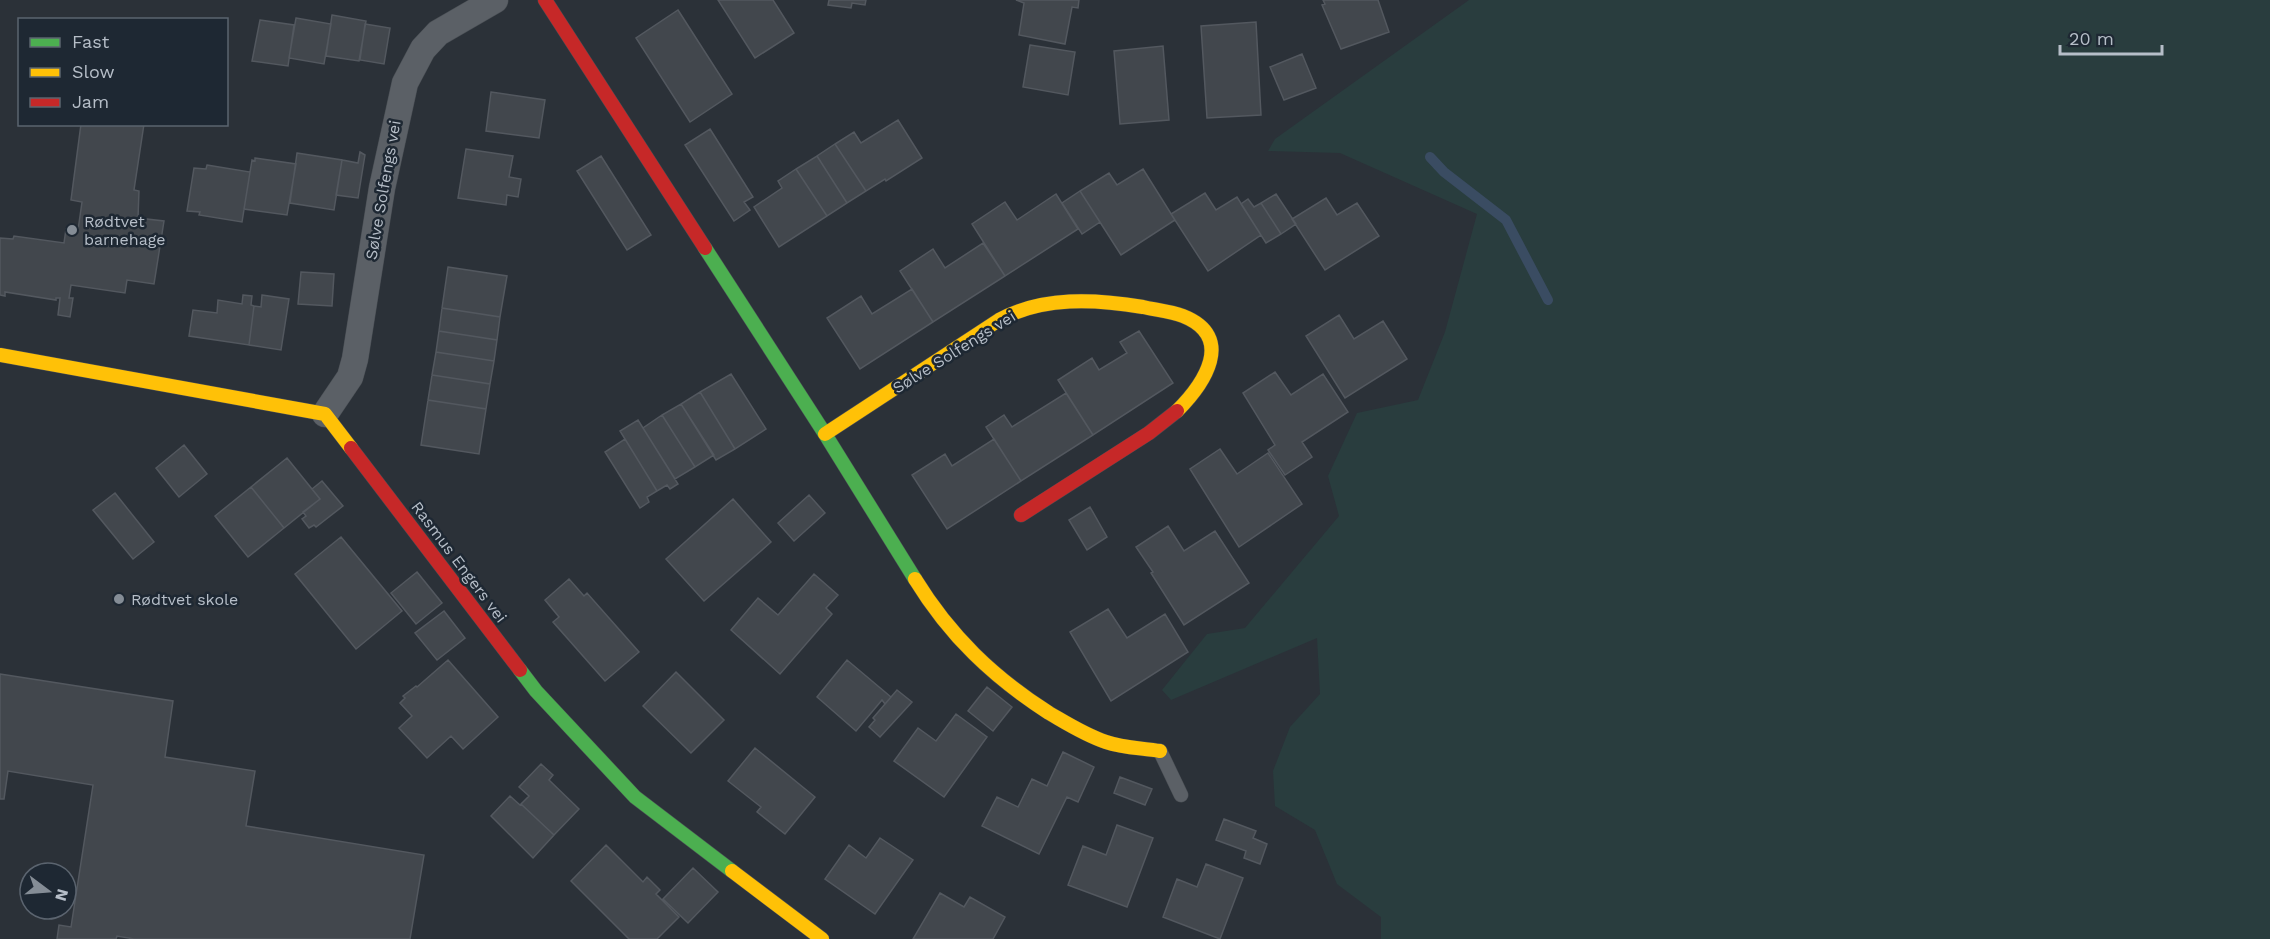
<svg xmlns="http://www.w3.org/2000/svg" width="2270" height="939" viewBox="0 0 2270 939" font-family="'Work Sans',sans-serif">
<rect width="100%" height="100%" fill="#2b3138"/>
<!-- green -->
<path fill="#293d3e" d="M 1469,0 L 2270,0 L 2270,939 L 1381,939 L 1381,917 L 1337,884 L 1315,830 L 1275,806 L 1273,771 L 1290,727 L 1320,694 L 1317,638 L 1171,700 L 1162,690 L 1207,634 L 1245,628 L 1339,516 L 1328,476 L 1357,413 L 1418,400 L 1445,332 L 1477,214 L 1340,153 L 1268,151 L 1275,139 Z"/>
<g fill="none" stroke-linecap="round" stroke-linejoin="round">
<!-- stream -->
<path stroke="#3a4c62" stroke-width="10" d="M 1430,157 L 1444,172 L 1506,220 L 1548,300"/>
</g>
<!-- building -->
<path fill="#42474d" stroke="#53585f" stroke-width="1.5" d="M 718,0 L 773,0 L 794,33 L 755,58 Z
M 829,0 L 866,0 L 865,5 L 852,3 L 851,8 L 828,5 Z
M 1016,0 L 1079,0 L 1078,8 L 1072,7 L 1065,44 L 1019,35 L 1024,3 Z
M 1323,0 L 1378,0 L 1389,32 L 1341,49 L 1322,5 L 1325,4 Z
M 678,10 L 732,94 L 690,122 L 636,38 Z
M 332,15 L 366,21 L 359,61 L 326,56 Z
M 296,18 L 331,24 L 324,64 L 289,58 Z
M 260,20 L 294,25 L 288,66 L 252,61 Z
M 1256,22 L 1261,115 L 1207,118 L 1201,26 Z
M 365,24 L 390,28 L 384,64 L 360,60 Z
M 1030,45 L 1075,52 L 1068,95 L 1023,87 Z
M 1163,46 L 1169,120 L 1120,124 L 1114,51 Z
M 1302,54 L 1316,88 L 1284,100 L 1270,67 Z
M 491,92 L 545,100 L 539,138 L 486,131 Z
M 898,120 L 922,158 L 886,181 L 885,179 L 866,191 L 835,144 L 854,132 L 861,143 Z
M 81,124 L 144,124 L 134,190 L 139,191 L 138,218 L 164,221 L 154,284 L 127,280 L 125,293 L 71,285 L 69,298 L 73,298 L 70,317 L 58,315 L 60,298 L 56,298 L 56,300 L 5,292 L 5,296 L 0,295 L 0,238 L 13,239 L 14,236 L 64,243 L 66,229 L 78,230 L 82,202 L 71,200 Z
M 710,129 L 753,197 L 744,202 L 750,210 L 734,221 L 685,145 Z
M 835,144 L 866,191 L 847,203 L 817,156 Z
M 466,149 L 513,156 L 509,177 L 521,179 L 518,197 L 507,195 L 506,205 L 458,198 Z
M 360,152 L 365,155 L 358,198 L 336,195 L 342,160 L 358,163 Z
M 297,153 L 342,160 L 334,210 L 290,203 Z
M 601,156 L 651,235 L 627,250 L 577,171 Z
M 817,156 L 847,203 L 827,216 L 796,169 Z
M 255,158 L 296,164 L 287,215 L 244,209 L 252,160 L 255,161 Z
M 207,165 L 250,172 L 242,222 L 199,215 L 200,212 L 187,211 L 194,168 L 206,169 Z
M 796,169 L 827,216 L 779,247 L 754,207 L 782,188 L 778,181 Z
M 1143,169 L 1175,220 L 1121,255 L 1080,191 L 1109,173 L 1117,185 Z
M 1080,191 L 1100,222 L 1082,234 L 1062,203 Z
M 1205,193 L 1216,210 L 1237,197 L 1261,235 L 1208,271 L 1171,214 Z
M 1056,194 L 1078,229 L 1005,276 L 972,224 L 1005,202 L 1017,220 Z
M 1276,194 L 1296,224 L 1281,234 L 1261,203 Z
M 1326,198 L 1337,215 L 1357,203 L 1379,236 L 1325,270 L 1292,219 Z
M 1248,199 L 1254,207 L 1261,203 L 1281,234 L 1266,243 L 1241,204 Z
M 983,243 L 1005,276 L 933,322 L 900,271 L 933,249 L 945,268 Z
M 448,267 L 507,276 L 500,317 L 442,308 Z
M 301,272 L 334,274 L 332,306 L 298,304 Z
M 912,289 L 933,322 L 860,369 L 827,318 L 861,296 L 872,314 Z
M 243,295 L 252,296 L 251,305 L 254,306 L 249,345 L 189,336 L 193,310 L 217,313 L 218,300 L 242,304 Z
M 262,295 L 289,299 L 281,350 L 249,345 L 254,306 L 261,307 Z
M 442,308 L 500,317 L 497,340 L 439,331 Z
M 1339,315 L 1354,339 L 1383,321 L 1407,359 L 1345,398 L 1306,336 Z
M 439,331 L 497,340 L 494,361 L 436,352 Z
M 1139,331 L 1173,383 L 1093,435 L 1058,380 L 1092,358 L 1099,370 L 1127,353 L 1120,342 Z
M 436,352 L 494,361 L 490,384 L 432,375 Z
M 1275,372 L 1291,395 L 1323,374 L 1348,412 L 1302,442 L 1312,457 L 1285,475 L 1268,450 L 1275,445 L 1243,393 Z
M 731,374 L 766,429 L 735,449 L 700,392 Z
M 432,375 L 490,384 L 486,409 L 428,400 Z
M 700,392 L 735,449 L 716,460 L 681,404 Z
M 1066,393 L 1093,435 L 1021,481 L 986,427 L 1004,415 L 1012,427 Z
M 428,400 L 486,409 L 479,454 L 421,445 Z
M 681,404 L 714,455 L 695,467 L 662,415 Z
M 662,415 L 695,467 L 675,479 L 643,428 Z
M 638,420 L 678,484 L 670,489 L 667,485 L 657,491 L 620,431 Z
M 625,439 L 657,491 L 647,497 L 649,502 L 640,508 L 605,452 Z
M 994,439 L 1021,481 L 947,529 L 912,475 L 945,454 L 952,466 Z
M 184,445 L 207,474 L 179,497 L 156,468 Z
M 1220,449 L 1237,474 L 1268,453 L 1302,504 L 1239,547 L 1190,469 Z
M 287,458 L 320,499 L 284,528 L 251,487 Z
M 322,481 L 343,506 L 316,527 L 314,525 L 309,528 L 302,519 L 306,516 L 303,512 L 320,499 L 312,489 Z
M 251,487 L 284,528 L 248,557 L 215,516 Z
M 115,493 L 154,542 L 133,559 L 93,510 Z
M 809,495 L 825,513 L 794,541 L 778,523 Z
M 733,499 L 771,542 L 704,601 L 666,559 Z
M 1090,507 L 1107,537 L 1087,550 L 1069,520 Z
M 1168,526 L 1184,551 L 1215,531 L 1249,583 L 1184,625 L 1151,573 L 1153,572 L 1136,547 Z
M 341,537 L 402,611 L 356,649 L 295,574 Z
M 417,572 L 442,603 L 416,624 L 391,593 Z
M 814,574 L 838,595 L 826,608 L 832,614 L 780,674 L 731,630 L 758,598 L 778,615 Z
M 569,579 L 584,596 L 587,593 L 639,652 L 605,681 L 553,622 L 559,617 L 545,600 Z
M 1108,609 L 1127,638 L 1165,614 L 1188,652 L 1111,701 L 1070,632 Z
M 444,611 L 465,638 L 437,660 L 415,633 Z
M 448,660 L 498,717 L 463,749 L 451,736 L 427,758 L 399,728 L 412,716 L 400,703 L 405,698 L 403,696 L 416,686 L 417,687 Z
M 847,660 L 891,697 L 885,704 L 882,700 L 856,731 L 817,697 Z
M 676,672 L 724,720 L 691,753 L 643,706 Z
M 0,674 L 173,701 L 165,757 L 255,771 L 246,826 L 424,855 L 410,939 L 134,939 L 117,936 L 116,939 L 57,939 L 59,925 L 71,927 L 93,785 L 8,771 L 4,799 L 0,799 Z
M 987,687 L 1012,707 L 993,731 L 968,711 Z
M 897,690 L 912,702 L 880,737 L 869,727 L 875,720 L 873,718 Z
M 956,714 L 987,737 L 944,797 L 894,761 L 918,728 L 936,741 Z
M 755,748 L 815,797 L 785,834 L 757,812 L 761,807 L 728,781 Z
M 1063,752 L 1094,767 L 1078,802 L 1067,797 L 1039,854 L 982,826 L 997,797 L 1018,807 L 1032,779 L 1047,786 Z
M 541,764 L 553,775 L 549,780 L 579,809 L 554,835 L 521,804 L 529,796 L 519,787 Z
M 1120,777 L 1152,789 L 1145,805 L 1114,793 Z
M 510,796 L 520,805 L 521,804 L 554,835 L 533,858 L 491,816 Z
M 1224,819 L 1256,831 L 1253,838 L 1267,844 L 1260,864 L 1244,858 L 1246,851 L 1216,840 Z
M 1117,825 L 1153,838 L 1127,907 L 1068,885 L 1083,846 L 1106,855 Z
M 880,838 L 913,860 L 875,914 L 825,879 L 849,845 L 866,858 Z
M 606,845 L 643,882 L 647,877 L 660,890 L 656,894 L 679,917 L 657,939 L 629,939 L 571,881 Z
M 1206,864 L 1243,878 L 1220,939 L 1163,917 L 1177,879 L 1197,887 Z
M 693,868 L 718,892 L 688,923 L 663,899 Z
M 940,893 L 964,907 L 970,897 L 1005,917 L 993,939 L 913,939 Z"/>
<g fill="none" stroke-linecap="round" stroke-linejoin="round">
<defs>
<path id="lane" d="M 1160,751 L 1181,795"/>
<path id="street" d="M 325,414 L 350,377 L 355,359 L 382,188 L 405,83 L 423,49 L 438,33 L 495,0"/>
<path id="fast" d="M 705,248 L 825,434 L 915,579
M 520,670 L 536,691 L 635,797 L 732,871"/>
<path id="slow" d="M 0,355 L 325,414 L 351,448
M 825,434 L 999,320 C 1043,296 1095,299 1143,307 C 1156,310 1170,311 1183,316 C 1236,337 1204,384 1177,411
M 915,579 C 950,636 993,677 1049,713 C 1068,724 1085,735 1106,742 C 1123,748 1143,748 1160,751
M 732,871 L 822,939"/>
<path id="jam" d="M 545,0 L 705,248
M 351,448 L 520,670
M 1021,515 L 1149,433 L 1177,411"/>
</defs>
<!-- lane casing -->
<use href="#lane" stroke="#484d53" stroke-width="15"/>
<!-- street casing -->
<use href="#street" stroke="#484d53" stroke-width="27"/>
<!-- fast casing -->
<use href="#fast" stroke="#484d53" stroke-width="15"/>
<!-- slow casing -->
<use href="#slow" stroke="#484d53" stroke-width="15"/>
<!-- jam casing -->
<use href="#jam" stroke="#484d53" stroke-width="15"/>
<!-- lane -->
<use href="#lane" stroke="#5b6066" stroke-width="14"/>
<!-- street -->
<use href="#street" stroke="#5b6066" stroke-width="26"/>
<!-- fast -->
<use href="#fast" stroke="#4caf50" stroke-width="14"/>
<!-- slow -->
<use href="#slow" stroke="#ffc107" stroke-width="14"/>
<!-- jam -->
<use href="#jam" stroke="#c62828" stroke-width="14"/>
</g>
<!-- markers -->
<g fill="#858d96" stroke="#1e2833" stroke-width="2">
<circle cx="72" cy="230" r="6"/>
<circle cx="119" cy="599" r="6"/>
</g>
<g text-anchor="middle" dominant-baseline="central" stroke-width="5" stroke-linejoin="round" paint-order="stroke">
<!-- street labels -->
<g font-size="16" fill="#b6bec8" stroke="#1e2833">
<text transform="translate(383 190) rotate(-80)">Sølve Solfengs vei</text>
<text transform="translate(954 352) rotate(-32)">Sølve Solfengs vei</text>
<text transform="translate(459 562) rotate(53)">Rasmus Engers vei</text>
</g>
<!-- poi labels -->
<g font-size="16" fill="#b6bec8" stroke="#1e2833" text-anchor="start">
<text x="84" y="221">Rødtvet<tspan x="84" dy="18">barnehage</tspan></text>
<text x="131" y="599">Rødtvet skole</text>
</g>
</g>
<!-- legend -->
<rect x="18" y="18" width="210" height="108" fill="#1e2833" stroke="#5b646f" stroke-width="1.5"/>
<rect x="30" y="38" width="30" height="9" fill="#4caf50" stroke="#5b646f" stroke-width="1.5"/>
<text x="72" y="48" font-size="18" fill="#b6bec8">Fast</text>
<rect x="30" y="68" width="30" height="9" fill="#ffc107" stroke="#5b646f" stroke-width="1.5"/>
<text x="72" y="78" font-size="18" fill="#b6bec8">Slow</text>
<rect x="30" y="98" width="30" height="9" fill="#c62828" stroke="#5b646f" stroke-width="1.5"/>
<text x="72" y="108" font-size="18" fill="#b6bec8">Jam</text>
<!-- north arrow -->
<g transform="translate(48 891) rotate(106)"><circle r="28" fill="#1e2833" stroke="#5b646f" stroke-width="1.5"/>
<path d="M0-4.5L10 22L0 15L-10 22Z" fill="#858d96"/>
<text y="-9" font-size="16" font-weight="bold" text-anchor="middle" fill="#b6bec8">N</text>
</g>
<!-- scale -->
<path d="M2060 45v9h102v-9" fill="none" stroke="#b6bec8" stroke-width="3"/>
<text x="2069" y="45" font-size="18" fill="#b6bec8" stroke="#1e2833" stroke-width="4.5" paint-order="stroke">20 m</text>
</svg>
